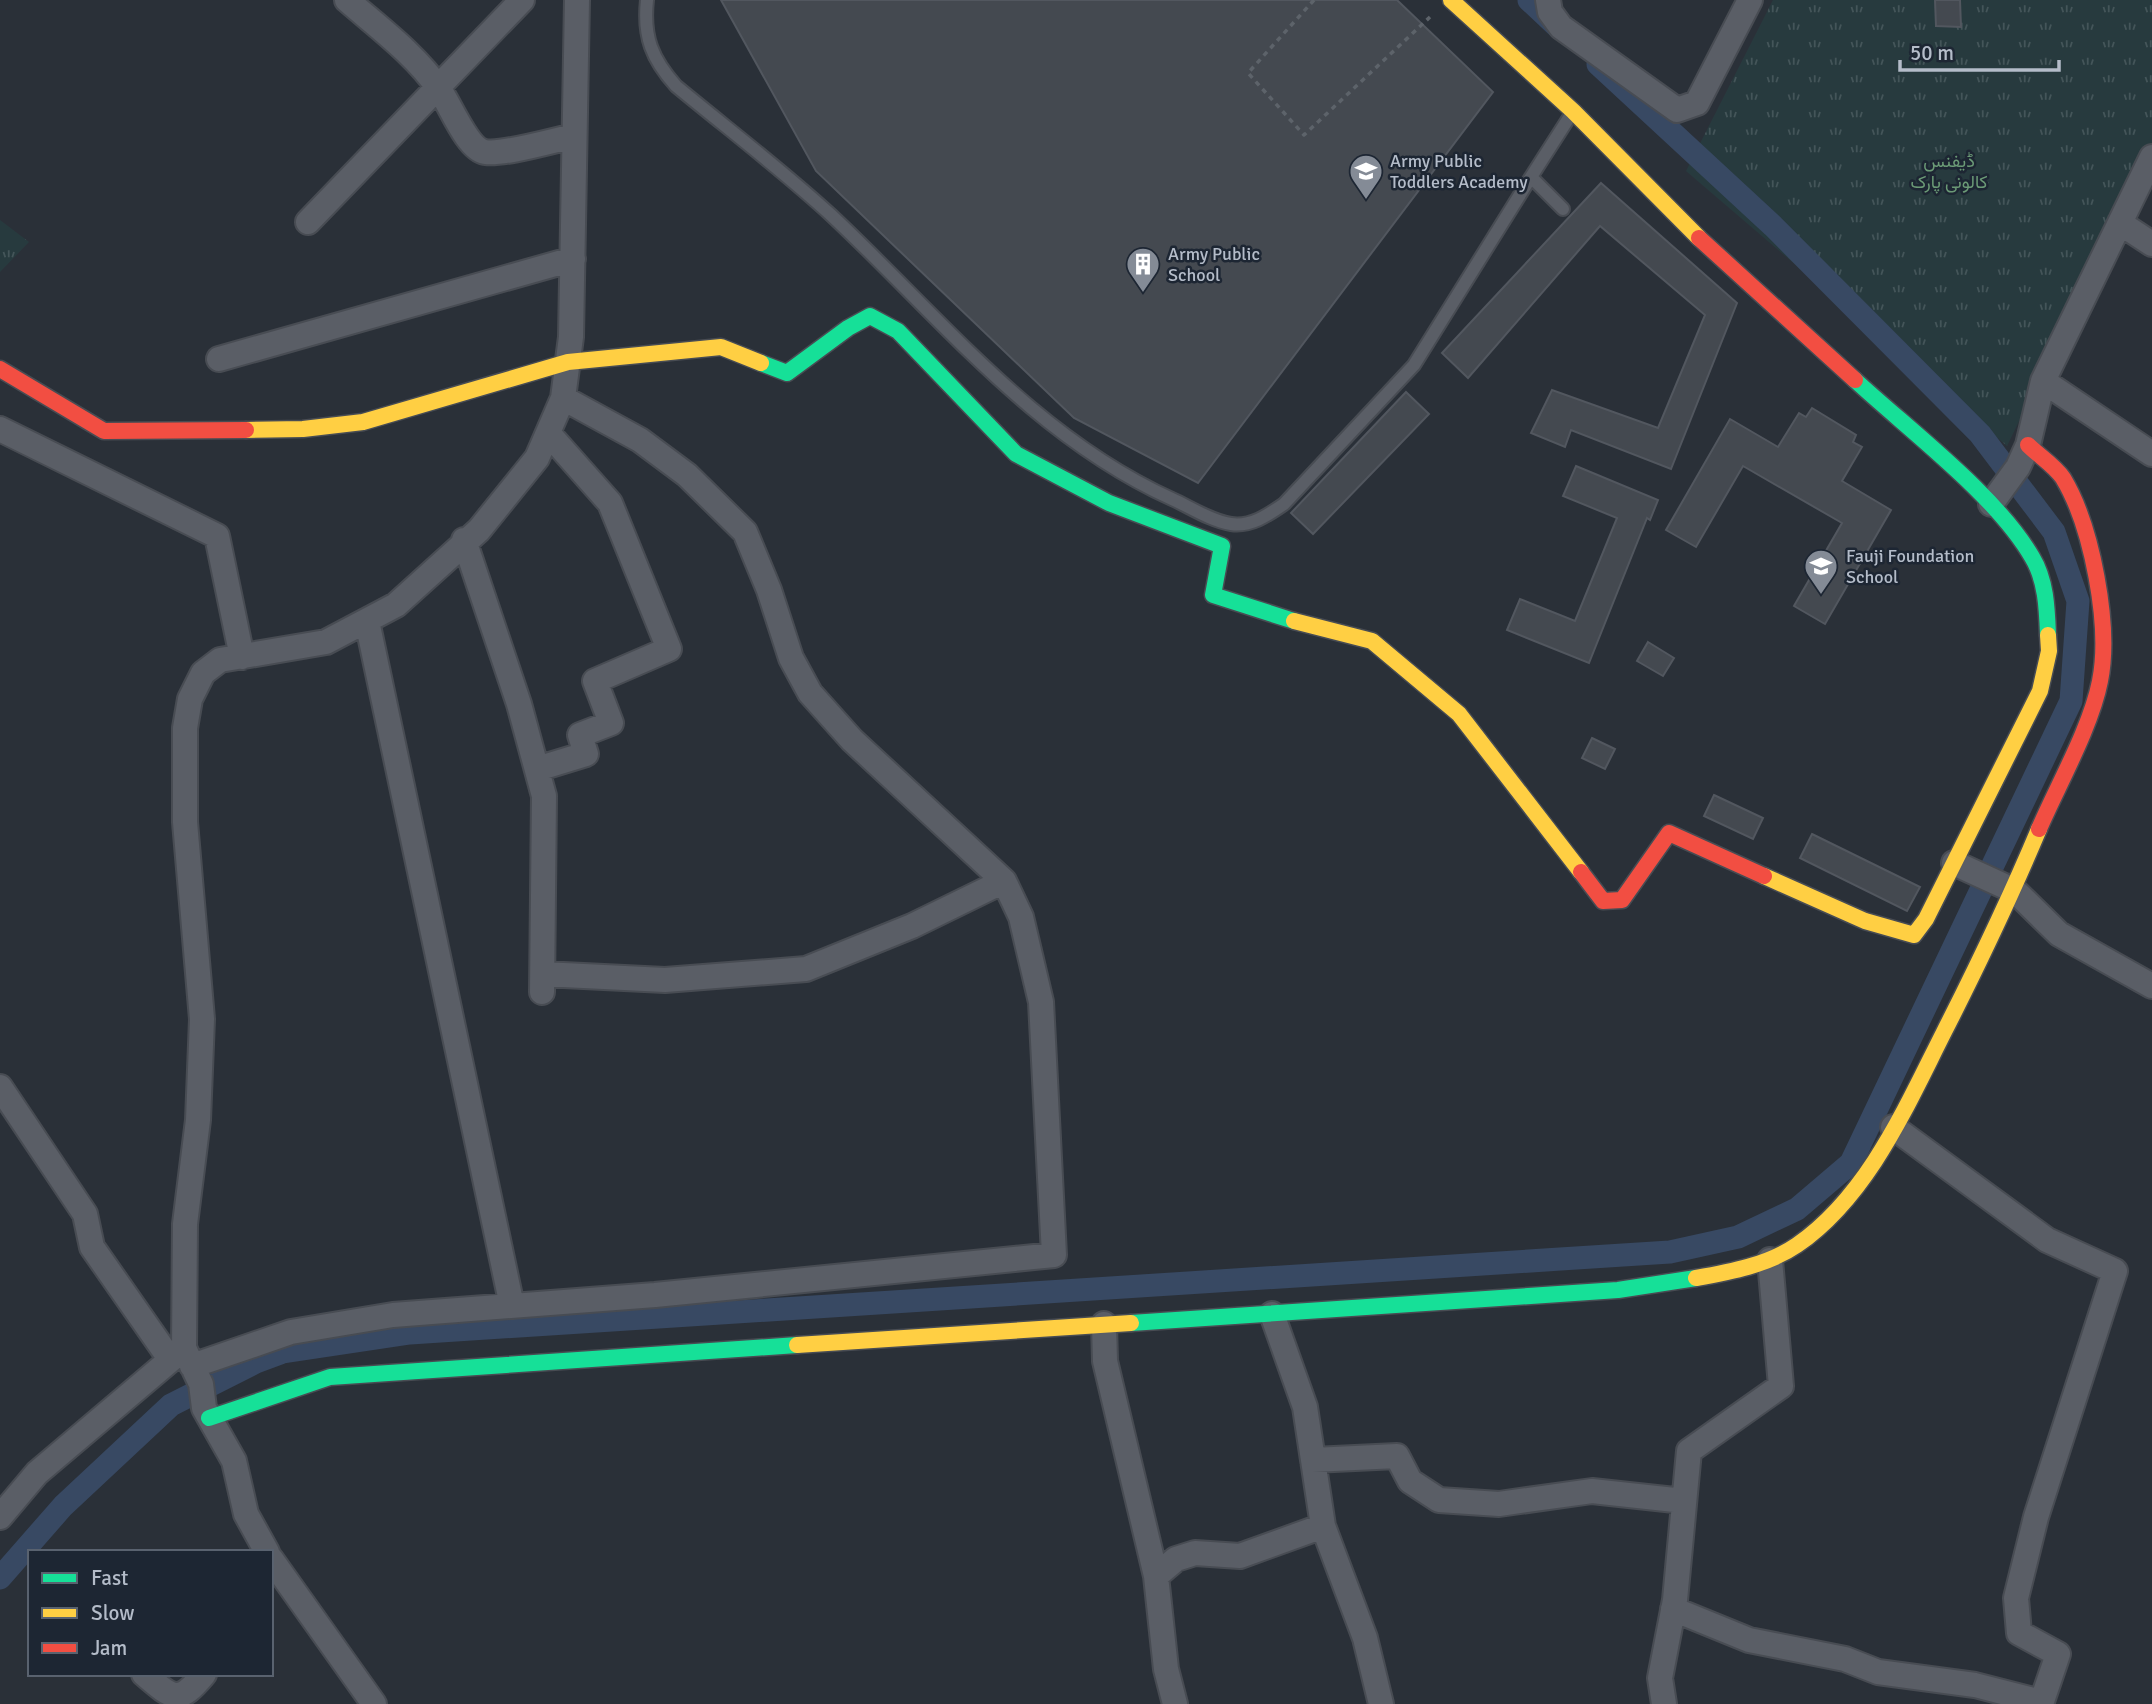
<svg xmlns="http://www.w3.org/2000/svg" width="2152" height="1704" viewBox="0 0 2152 1704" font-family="Signika,Vazirmatn,sans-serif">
<defs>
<pattern id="grass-tufts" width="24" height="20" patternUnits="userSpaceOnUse" patternTransform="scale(1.75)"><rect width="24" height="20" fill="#273a3e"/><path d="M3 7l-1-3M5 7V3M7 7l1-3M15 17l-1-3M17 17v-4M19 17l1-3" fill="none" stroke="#445559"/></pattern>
</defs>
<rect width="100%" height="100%" fill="#2a3038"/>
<!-- grass -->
<path fill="url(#grass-tufts)" d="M 1773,0 L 2152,0 L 2152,146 L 2007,446 L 1686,171 Z
M 0,220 L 29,242 L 0,272 Z"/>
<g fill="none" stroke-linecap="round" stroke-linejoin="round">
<!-- canal -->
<path stroke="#384963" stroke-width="23" d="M 1529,0 L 1560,29
M 0,1578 L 63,1506 L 171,1405 L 256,1362 L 283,1352 L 410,1333 L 1670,1252 L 1738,1237 L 1797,1209 L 1851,1163 L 2071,701 L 2078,601 L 2054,532 L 1980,434 L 1773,226 L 1598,64"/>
</g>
<!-- building -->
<path fill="#444950" stroke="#52575f" stroke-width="2" d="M 721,0 L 1397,0 L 1493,92 L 1198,483 L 1074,418 L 816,171 Z
M 1935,0 L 1960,0 L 1961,27 L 1936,26 Z
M 1601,183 L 1737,303 L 1671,469 L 1571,430 L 1565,447 L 1531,433 L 1552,390 L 1658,428 L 1705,315 L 1600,226 L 1468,378 L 1442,353 Z
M 1406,392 L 1429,414 L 1313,534 L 1291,513 Z
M 1812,408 L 1856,435 L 1853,442 L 1862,447 L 1842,481 L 1891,510 L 1825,624 L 1794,606 L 1842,523 L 1743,466 L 1696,547 L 1666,530 L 1730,419 L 1778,447 L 1799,413 L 1806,417 Z
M 1576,466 L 1658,500 L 1650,520 L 1647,518 L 1589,663 L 1507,630 L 1520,599 L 1575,621 L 1617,518 L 1563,496 Z
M 1648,642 L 1674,658 L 1663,676 L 1637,661 Z
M 1592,738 L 1615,749 L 1605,769 L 1582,758 Z
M 1714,795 L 1763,818 L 1753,839 L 1704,816 Z
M 1812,834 L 1920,887 L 1907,911 L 1800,858 Z"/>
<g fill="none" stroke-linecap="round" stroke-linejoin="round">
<defs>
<path id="lane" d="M 647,0 C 643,37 652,59 676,86 C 728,129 782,170 831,215 C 940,317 1033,436 1172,499 C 1190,507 1211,521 1231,524 C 1251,527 1268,515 1284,504 L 1414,365 L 1531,177 L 1563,209
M 1531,177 L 1572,113"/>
<path id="street" d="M 347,0 C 378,27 416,55 439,89 C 450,104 467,149 485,152 C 504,155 554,140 574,136
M 1548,0 L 1550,12 L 1561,27 L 1677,110 L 1697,103 L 1750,0
M 308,222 L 522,0
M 2120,223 L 2152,244
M 219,359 L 573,259
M 2043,381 L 2152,454
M 0,429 L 217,536 L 242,657
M 1991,504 L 2018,467 L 2028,445 L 2043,381 L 2152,157
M 464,540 L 519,704 L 544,796 L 542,992
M 367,621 L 512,1306
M 537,769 L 586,754 L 580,735 L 611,723 L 595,681 L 669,649 L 610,503 L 548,433
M 1954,863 L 2015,891 L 2059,934 L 2152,986
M 543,974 L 665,980 L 806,969 L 912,926 L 1004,881
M 0,1087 L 85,1214 L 92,1247 L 170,1359
M 1893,1127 L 2047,1240 L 2115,1271 L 2036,1517 L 2016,1598 L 2019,1633 L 2058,1654 L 2041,1704
M 1272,1314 L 1305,1407 L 1323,1526 L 1365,1638 L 1381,1704
M 1104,1324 L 1105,1361 L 1156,1576 L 1166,1669 L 1175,1704
M 192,1366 L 291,1332 L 393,1315 L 655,1295 L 1054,1255 L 1041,1002 L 1021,917 L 1004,881 L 852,740 L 810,693 L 791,658 L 769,590 L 745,532 L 687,475 L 640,440 L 563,398
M 1313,1460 L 1397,1456 L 1410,1481 L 1439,1500 L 1499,1504 L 1592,1491 L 1684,1501
M 0,1517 L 37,1473 L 181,1351
M 267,1552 L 246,1514 L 234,1461 L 204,1408 L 201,1384 L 184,1348 L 185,1224 L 198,1120 L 202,1019 L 185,822 L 185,728 L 190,699 L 203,673 L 220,660 L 326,642 L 396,605 L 479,530 L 537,458 L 563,398 L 571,337 L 577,0
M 271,1559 L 374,1704
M 1156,1576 L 1176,1559 L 1195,1553 L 1240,1556 L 1323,1526
M 1673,1609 L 1749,1640 L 1845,1659 L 1878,1672 L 1975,1685 L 2041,1702
M 144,1674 C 174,1700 179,1704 204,1674
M 1664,1704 L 1660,1678 L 1675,1600 L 1689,1451 L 1781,1386 L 1770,1260"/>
<path id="fast" d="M 761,363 L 787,373 L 848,328 L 870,316 L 898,331 L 1016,454 L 1109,503 L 1222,546 L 1213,595 L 1294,621
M 1855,380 C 1909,430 1996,495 2032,557 C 2046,580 2047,608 2048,635
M 1131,1323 L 1618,1290 L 1696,1278
M 209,1418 L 330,1377 L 797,1345"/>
<path id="slow" d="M 1451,0 L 1573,111 L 1699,238
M 246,430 L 303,429 L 363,422 L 568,362 L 721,347 L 761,363
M 1294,621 L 1372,641 L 1459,714 L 1581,872
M 1764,876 L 1865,921 L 1914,935 L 1926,919 L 2040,691 L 2049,651 L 2048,635
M 1696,1278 C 1730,1272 1768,1265 1797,1245 C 1868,1196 1906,1107 1944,1032 C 1978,965 2010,898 2039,829
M 797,1345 L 1131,1323"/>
<path id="jam" d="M 1699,238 L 1855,380
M 0,369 L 104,431 L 246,430
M 2028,445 C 2039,456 2054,465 2063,478 C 2092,526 2111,626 2100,681 C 2091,727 2058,785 2039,829
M 1581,872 L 1603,901 L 1622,900 L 1669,833 L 1764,876"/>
</defs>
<!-- lane casing -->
<use href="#lane" stroke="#484c53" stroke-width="16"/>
<!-- street casing -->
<use href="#street" stroke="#484c53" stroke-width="28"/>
<!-- fast casing -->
<use href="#fast" stroke="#484c53" stroke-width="19"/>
<!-- slow casing -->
<use href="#slow" stroke="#484c53" stroke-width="19"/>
<!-- jam casing -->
<use href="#jam" stroke="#484c53" stroke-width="19"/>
<!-- path -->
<path stroke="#5d636a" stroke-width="3.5" stroke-dasharray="5 5" stroke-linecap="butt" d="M 1314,0 L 1248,73 L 1304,135 L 1430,17"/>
<!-- lane -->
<use href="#lane" stroke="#5a5e66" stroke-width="12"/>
<!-- street -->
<use href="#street" stroke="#5a5e66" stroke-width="24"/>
<!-- fast -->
<use href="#fast" stroke="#16e098" stroke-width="16"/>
<!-- slow -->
<use href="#slow" stroke="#ffcf43" stroke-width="16"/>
<!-- jam -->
<use href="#jam" stroke="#f24e42" stroke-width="16"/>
</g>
<!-- icons -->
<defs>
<symbol id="school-pin" viewBox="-11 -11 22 30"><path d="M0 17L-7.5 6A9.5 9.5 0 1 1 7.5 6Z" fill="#848b96" stroke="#1d2633"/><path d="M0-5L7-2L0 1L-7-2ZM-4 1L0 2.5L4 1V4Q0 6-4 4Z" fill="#fff"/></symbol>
<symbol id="building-pin" viewBox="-11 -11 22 30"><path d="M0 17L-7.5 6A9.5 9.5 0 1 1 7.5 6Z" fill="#848b96" stroke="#1d2633"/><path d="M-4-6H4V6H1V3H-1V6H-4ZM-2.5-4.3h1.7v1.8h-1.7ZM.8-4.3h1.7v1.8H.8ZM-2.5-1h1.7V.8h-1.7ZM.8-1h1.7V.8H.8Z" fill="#fff"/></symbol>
</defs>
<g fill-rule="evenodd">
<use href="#school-pin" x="1347" y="152" width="38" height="52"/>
<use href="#building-pin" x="1124" y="245" width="38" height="52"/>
<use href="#school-pin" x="1802" y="547" width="38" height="52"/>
</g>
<g text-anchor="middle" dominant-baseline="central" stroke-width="5" stroke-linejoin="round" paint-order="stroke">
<!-- poi labels -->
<g font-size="18" fill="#b4bcc9" stroke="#1d2633" text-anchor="start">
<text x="1390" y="161">Army Public<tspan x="1390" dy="21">Toddlers Academy</tspan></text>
<text x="1168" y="254">Army Public<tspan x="1168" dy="21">School</tspan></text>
<text x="1846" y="556">Fauji Foundation<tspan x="1846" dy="21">School</tspan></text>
</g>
<!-- park labels -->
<g font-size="18" fill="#6b9a76" stroke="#1d2633">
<text x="1949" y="161">ڈیفنس<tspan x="1949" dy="21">کالونی پارک</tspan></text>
</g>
</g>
<!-- legend -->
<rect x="28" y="1550" width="245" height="126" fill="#1d2633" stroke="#59626f" stroke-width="2"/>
<rect x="42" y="1573" width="35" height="10" fill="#16e098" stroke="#59626f" stroke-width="2"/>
<text x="91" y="1585" font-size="21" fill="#b4bcc9">Fast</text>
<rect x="42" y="1608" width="35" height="10" fill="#ffcf43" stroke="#59626f" stroke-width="2"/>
<text x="91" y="1620" font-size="21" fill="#b4bcc9">Slow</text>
<rect x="42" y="1643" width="35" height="10" fill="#f24e42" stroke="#59626f" stroke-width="2"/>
<text x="91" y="1655" font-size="21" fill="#b4bcc9">Jam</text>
<!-- scale -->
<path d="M1900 60v10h159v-10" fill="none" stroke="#b4bcc9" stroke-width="3.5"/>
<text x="1910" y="60" font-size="21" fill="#b4bcc9" stroke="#1d2633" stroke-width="5" paint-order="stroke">50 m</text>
</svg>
